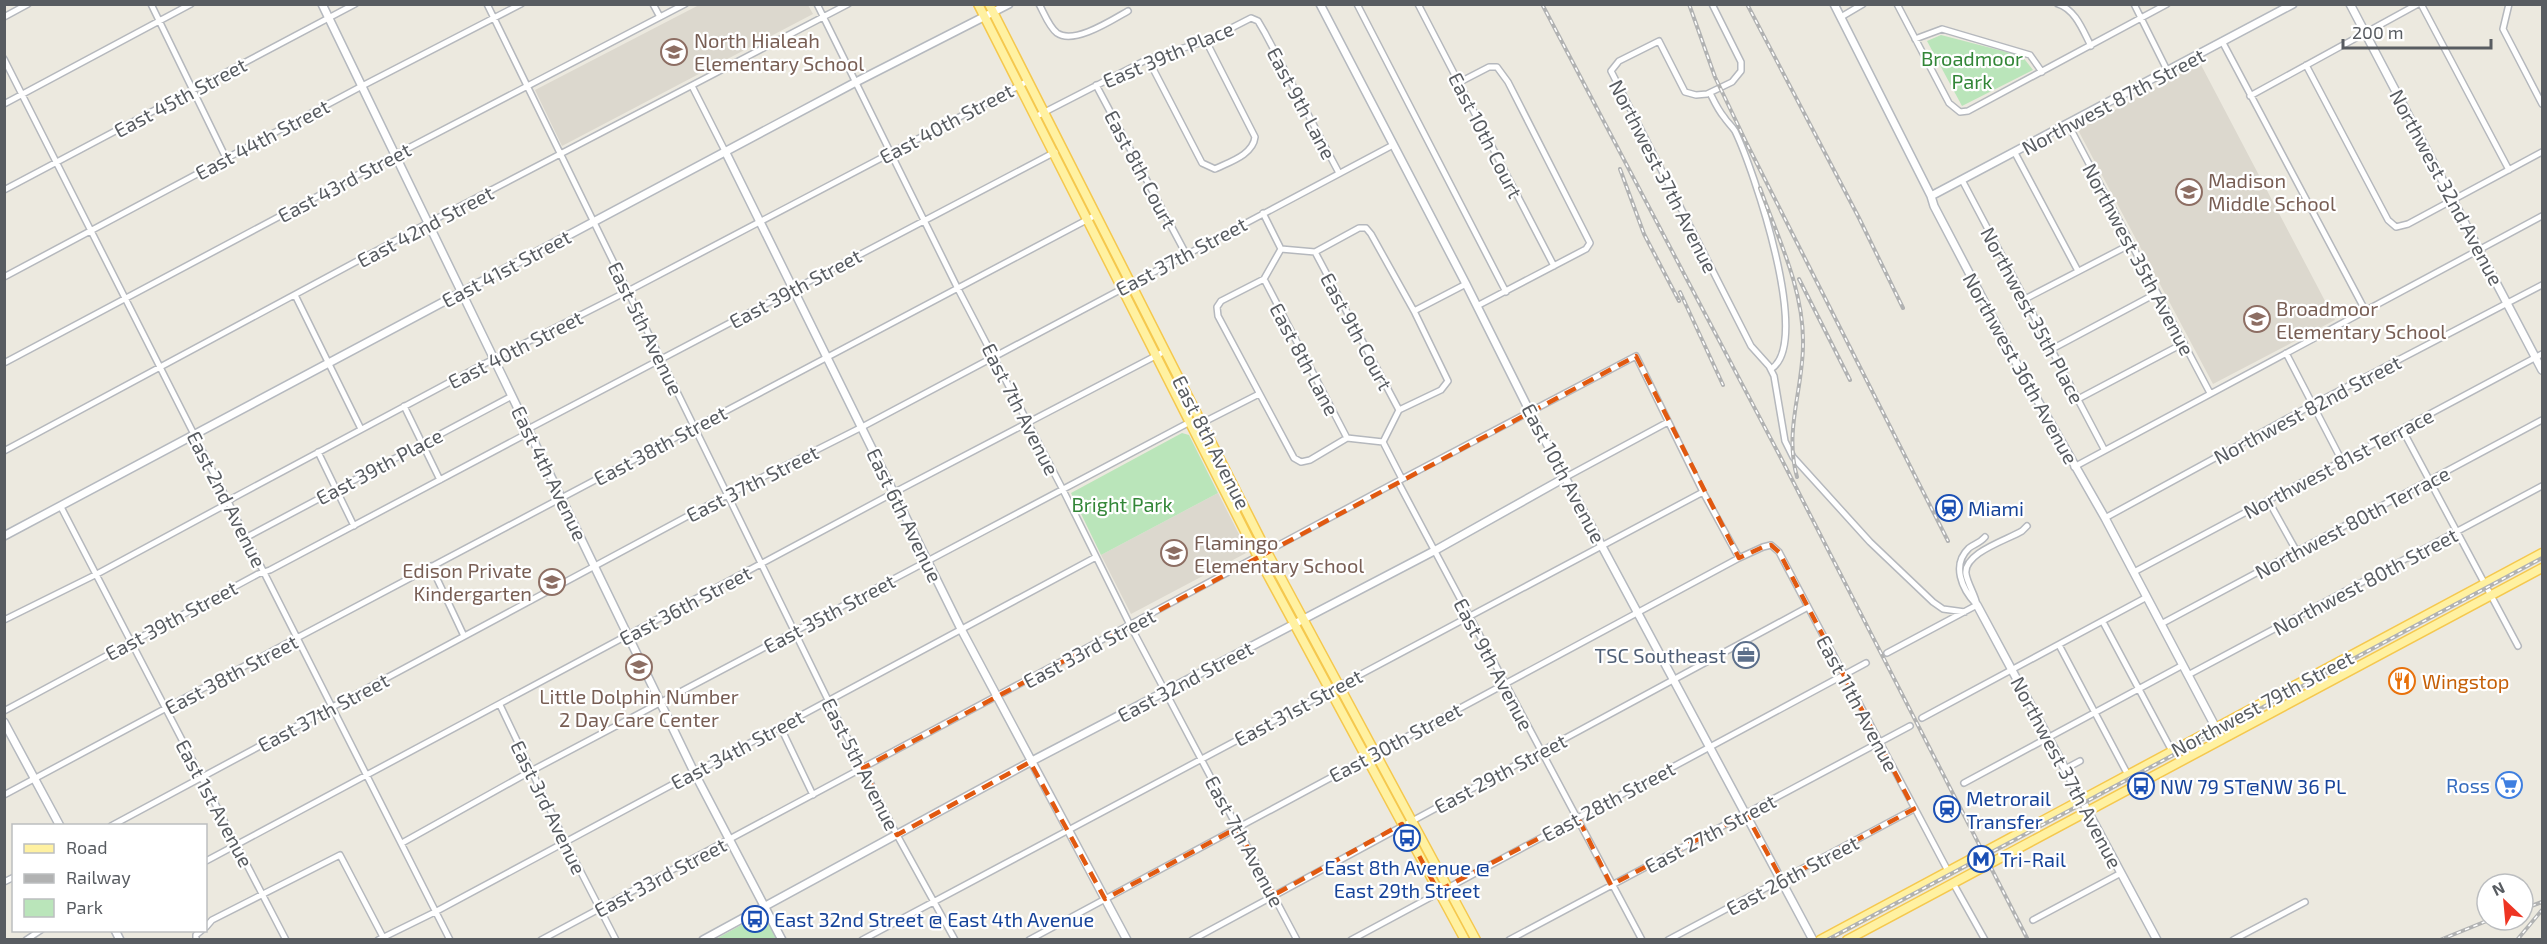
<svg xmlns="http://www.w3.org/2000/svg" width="2547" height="944" viewBox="0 0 2547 944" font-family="'Exo 2',sans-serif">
<rect width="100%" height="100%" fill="#ece9df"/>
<!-- education -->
<path fill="#dcd8ce" d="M 699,5 L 808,5 L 813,14 L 562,146 L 535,90 Z
M 2200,63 L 2335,320 L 2213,384 L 2078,130 Z
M 1218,493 L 1248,552 L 1131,614 L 1101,555 Z"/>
<!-- green -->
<path fill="#bae5ba" d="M 1941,35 L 2022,56 L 2033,70 L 1962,106 L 1927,41 Z
M 1182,433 L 1189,435 L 1218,493 L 1101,555 L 1071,493 Z
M 765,912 L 780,940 L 714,940 Z"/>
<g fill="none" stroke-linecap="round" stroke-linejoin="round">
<defs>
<path id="street" d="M 151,4 L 226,158
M 487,4 L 828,700 L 897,835 L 955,940
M 653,4 L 660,17
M 817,4 L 958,289 L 1062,488 L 1130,625 L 1297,940
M 1039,4 C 1044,13 1049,27 1057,33 C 1074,45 1112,20 1128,11
M 1357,4 L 1506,292
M 1418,4 L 1554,266
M 1712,4 L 1741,62 L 1741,71 L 1732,82 L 1707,94 L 1696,95 L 1685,92 L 1659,41 L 1619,61 L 1611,71 L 1751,346 L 1769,366 L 1774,376 L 1785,441 L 1793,457 L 1870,542 L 1933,602 L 1943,609 L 1965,612
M 1897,4 L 1949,103 L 1960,112 L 1968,111 L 2167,4
M 2058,4 C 2076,10 2083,31 2091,46
M 2134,4 L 2168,72
M 2421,4 L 2509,170
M 2509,4 L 2503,29 L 2542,104
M 4,17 L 28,4
M 1841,17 L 1863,4
M 1915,39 L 1942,29 L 2030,55 L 2042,72
M 2223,43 L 2365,310
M 4,59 L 450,940
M 1148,59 L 1202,163 L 1215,169 C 1229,162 1253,155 1255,137 L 1206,41
M 2306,65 L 2388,220 L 2396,227 L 2408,224 L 2542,152
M 1458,83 L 1489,67 L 1497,67 L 1508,82 L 1590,243 L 1586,249 L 1477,306
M 1096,85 L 1186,254
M 692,86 L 726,153
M 1710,93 C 1714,101 1718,110 1724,117 C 1727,122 1732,126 1735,131 C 1753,168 1813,343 1771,369
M 2250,96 L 2418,4
M 4,104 L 191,4
M 1035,117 L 1148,59 L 1206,41 L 1251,18 L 1258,21 L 1265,33 L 1339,173
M 2068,124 L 2210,393
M 2015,153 L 2078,271
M 1962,180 L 2104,449
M 4,190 L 355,4
M 1263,213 L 1281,249
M 1359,228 L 1366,228 L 1371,234 L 1414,311 L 1448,381 L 1441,390 L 1399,410 L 1383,442 L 1347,438 L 1310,460 L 1301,462 L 1294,458 L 1218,316 L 1217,307 L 1221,301 L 1264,279 L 1281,249 L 1315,252 Z
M 1315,252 L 1399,410
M 4,277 L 362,86 L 521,4
M 1264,279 L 1347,438
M 295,295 L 361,429
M 2025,299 L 2131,244
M 1414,311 L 1466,284
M 2052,349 L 2157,293
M 2286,353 L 2342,461
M 4,363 L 395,155 L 685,4
M 2078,399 L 2184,343
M 404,406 L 440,480
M 528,429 L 1055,152
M 2402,429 L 2518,646
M 1383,442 L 1402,479
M 4,451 L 428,223 L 848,4
M 318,452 L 354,526
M 2074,467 L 2542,216
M 1566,477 L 1668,422
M 1398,482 L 1642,940
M 2268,500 L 2297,552
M 61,507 L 286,940
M 2105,518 L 2312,405 L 2542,285
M 247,537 L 512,396
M 431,566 L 464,636
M 2134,572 L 2542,354
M 1976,604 C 1962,589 1951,565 1969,548 C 1974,544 1980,543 1985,537
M 1977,605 C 1975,594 1968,585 1966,574 C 1963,553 2007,540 2022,531 L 2027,526
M 4,620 L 97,574 L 223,506 L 233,498 L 480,366 L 628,291 L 1028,81
M 2103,622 L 2172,751
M 2161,624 L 2542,420
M 2059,645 L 2128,775
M 1887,653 L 1977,605
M 2188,675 L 2542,486
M 500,705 L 565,841 L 616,940
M 4,711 L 258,574 L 270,570 L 530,432
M 1922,718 L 2147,597
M 780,726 L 813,795
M 2065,769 L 2080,761
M 1964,783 L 2183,665
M 4,795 L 293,640 L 1096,215
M 111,826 L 727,495 L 862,427 L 1393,145
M 402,843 L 531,771 L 1190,422 L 1202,423 L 1259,394
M 206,861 L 895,492 L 1165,351
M 4,882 L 14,877
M 1953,883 L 1985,940
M 2033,920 L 2121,873
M 206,927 L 212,920 L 340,855 L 383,937
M 26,940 L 41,930
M 196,940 L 196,935 L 202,930
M 378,940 L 435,912 L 1096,557
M 541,940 L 1402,479 L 1636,356 L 1703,492 L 1739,558
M 862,940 L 1703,492
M 1029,940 L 1739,558 L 1763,547 L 1771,545 L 1779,552 L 1948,871
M 1192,940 L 1808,607
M 1351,940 L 1866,663
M 1509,940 L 1910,726
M 1668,940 L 1914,809
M 2233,940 L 2305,902"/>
<path id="secondary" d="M 322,4 L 694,772 L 782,940
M 1320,4 L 1466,284 L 1530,412 L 1813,940
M 1834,4 L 1931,196 L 1934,206 L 2018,366 L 2105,518 L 2216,728
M 2350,4 L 2542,370
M 726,153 L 961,629 L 1127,940
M 1931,196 L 2293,4
M 4,536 L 856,82 L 1009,4
M 1977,605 L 2157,940
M 4,722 L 60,826
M 115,930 L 120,940
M 703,940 L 1030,762 L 1434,551 L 1566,477"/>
<path id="primary" d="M 978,4 L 1258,557 L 1465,940
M 989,4 L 1267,552 L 1476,940
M 1820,940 L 2542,553
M 1847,940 L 2542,568"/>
</defs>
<!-- street casing -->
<use href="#street" stroke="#b5b8bd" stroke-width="8"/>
<!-- secondary casing -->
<use href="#secondary" stroke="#b5b9bf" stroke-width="10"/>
<!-- primary casing -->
<use href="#primary" stroke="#f5c84e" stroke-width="11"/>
<!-- street -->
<use href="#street" stroke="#fff" stroke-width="5"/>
<!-- secondary -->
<use href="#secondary" stroke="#fff" stroke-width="7"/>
<!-- primary -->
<use href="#primary" stroke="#fff1a1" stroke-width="8"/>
<defs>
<path id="rail" d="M 1542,4 L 1782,460 L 2028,940
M 1689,4 L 1715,77 L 1747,144 L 1948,541
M 1747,4 L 1859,218 L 1903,308
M 1620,169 L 1644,234 L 1679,301
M 1760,188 C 1778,238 1804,290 1803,344 C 1803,390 1784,430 1797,477
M 1799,279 L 1850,380
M 1680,292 L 1723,385
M 2523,909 L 2542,902
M 1827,940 L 2542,558
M 2440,940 L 2489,920
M 2517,940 L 2542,910"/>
</defs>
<!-- rail casing -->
<use href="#rail" stroke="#b1b2b2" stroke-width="4"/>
<!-- rail -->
<use href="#rail" stroke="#fff" stroke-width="1.5" stroke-dasharray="4.5" stroke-linecap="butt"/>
</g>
<!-- marked area -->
<path fill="none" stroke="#e15910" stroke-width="4.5" stroke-dasharray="12 8" stroke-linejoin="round" d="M 1636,356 L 1739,558 L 1763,547 L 1771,545 L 1779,552 L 1914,809 L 1782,880 L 1746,814 L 1611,885 L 1578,818 L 1438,891 L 1402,824 L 1274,895 L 1237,828 L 1105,899 L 1030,762 L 897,835 L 863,768 Z"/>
<!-- icons -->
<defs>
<symbol id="school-ring" viewBox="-11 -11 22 22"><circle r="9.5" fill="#fff" stroke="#8d6e63" stroke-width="1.5"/><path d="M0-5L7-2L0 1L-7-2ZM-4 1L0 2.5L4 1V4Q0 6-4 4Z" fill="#8d6e63"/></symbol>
<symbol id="station-ring" viewBox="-11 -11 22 22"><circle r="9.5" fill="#fff" stroke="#1a4fb4" stroke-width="1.5"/><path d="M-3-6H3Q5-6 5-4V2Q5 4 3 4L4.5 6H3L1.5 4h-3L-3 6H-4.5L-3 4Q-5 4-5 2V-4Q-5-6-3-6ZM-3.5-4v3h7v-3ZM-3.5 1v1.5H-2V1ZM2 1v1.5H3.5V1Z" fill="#1a4fb4"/></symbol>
<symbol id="office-ring" viewBox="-11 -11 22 22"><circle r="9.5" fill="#fff" stroke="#5c6f8a" stroke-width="1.5"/><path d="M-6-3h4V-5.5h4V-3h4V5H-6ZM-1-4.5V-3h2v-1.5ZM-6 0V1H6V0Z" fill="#5c6f8a"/></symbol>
<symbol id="restaurant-ring" viewBox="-11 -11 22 22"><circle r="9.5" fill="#fff" stroke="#e8710a" stroke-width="1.5"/><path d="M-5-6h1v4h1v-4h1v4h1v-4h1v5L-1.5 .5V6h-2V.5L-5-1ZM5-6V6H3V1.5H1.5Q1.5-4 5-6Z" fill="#e8710a"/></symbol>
<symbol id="supermarket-ring" viewBox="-11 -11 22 22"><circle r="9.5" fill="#fff" stroke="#3f7fe0" stroke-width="1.5"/><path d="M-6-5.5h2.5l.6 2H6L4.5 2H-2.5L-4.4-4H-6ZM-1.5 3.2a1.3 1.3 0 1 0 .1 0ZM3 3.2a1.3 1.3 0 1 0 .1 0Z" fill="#3f7fe0"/></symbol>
<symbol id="bus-ring" viewBox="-11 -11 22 22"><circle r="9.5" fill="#fff" stroke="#1a4fb4" stroke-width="1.5"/><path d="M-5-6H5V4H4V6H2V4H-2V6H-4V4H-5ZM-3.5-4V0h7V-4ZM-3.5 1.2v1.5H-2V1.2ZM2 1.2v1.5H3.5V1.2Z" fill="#1a4fb4"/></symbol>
<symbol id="metro-ring" viewBox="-11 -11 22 22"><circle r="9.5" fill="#fff" stroke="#1a4fb4" stroke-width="1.5"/><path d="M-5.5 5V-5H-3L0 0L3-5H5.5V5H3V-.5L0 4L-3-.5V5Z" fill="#1a4fb4"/></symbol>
</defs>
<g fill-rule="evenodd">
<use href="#school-ring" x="659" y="37" width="30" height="30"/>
<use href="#school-ring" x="2174" y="177" width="30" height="30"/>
<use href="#school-ring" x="2242" y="304" width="30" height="30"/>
<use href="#station-ring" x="1934" y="493" width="30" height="30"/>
<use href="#school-ring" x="1159" y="538" width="30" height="30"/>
<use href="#school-ring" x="537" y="567" width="30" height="30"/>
<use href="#office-ring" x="1731" y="640" width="30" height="30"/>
<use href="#school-ring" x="624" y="652" width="30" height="30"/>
<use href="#restaurant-ring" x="2387" y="666" width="30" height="30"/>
<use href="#supermarket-ring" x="2494" y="770" width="30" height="30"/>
<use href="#bus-ring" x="2126" y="771" width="30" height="30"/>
<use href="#station-ring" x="1932" y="794" width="30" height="30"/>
<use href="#bus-ring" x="1392" y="823" width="30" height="30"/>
<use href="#metro-ring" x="1966" y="844" width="30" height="30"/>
<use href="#bus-ring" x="740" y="904" width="30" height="30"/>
</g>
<g text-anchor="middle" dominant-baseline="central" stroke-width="4.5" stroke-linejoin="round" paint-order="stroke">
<!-- education labels -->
<g font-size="20" fill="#785e54" stroke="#fff" text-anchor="start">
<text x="694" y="40">North Hialeah<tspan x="694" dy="23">Elementary School</tspan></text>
<text x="2208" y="180">Madison<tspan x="2208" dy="23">Middle School</tspan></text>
<text x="2276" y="308">Broadmoor<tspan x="2276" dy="23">Elementary School</tspan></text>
<text x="1194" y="542">Flamingo<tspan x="1194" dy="23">Elementary School</tspan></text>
<text x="532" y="570" text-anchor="end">Edison Private<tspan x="532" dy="23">Kindergarten</tspan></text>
<text x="639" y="696" text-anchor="middle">Little Dolphin Number<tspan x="639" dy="23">2 Day Care Center</tspan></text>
</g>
<!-- street labels -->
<g font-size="20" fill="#585c61" stroke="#fff">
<text transform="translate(1168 54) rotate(-23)">East 39th Place</text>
<text transform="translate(180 97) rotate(-28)">East 45th Street</text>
<text transform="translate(2113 101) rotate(-28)">Northwest 87th Street</text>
<text transform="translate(1302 103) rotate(62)">East 9th Lane</text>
<text transform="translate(946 123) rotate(-28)">East 40th Street</text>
<text transform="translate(1486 135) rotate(63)">East 10th Court</text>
<text transform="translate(262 139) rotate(-28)">East 44th Street</text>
<text transform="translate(1141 169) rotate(62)">East 8th Court</text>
<text transform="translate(1664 176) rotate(63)">Northwest 37th Avenue</text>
<text transform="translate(344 182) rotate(-28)">East 43rd Street</text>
<text transform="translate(2447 187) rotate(62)">Northwest 32nd Avenue</text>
<text transform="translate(425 226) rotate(-28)">East 42nd Street</text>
<text transform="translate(1181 256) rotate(-28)">East 37th Street</text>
<text transform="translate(2139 259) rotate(62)">Northwest 35th Avenue</text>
<text transform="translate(506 268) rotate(-28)">East 41st Street</text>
<text transform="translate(795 288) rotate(-28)">East 39th Street</text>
<text transform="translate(2033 315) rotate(62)">Northwest 35th Place</text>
<text transform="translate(646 328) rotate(64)">East 5th Avenue</text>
<text transform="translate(1357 331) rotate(62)">East 9th Court</text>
<text transform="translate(515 349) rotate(-27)">East 40th Street</text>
<text transform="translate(1305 359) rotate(62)">East 8th Lane</text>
<text transform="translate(2021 368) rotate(61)">Northwest 36th Avenue</text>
<text transform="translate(1021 409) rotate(63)">East 7th Avenue</text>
<text transform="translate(2307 409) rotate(-28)">Northwest 82nd Street</text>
<text transform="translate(1212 442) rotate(63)">East 8th Avenue</text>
<text transform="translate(660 445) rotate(-28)">East 38th Street</text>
<text transform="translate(2338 463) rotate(-28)">Northwest 81st Terrace</text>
<text transform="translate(379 466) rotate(-28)">East 39th Place</text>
<text transform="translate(550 473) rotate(64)">East 4th Avenue</text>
<text transform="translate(1564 473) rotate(62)">East 10th Avenue</text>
<text transform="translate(752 483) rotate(-27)">East 37th Street</text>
<text transform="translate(227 499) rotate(63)">East 2nd Avenue</text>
<text transform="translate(905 515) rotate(64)">East 6th Avenue</text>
<text transform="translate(2352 522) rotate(-28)">Northwest 80th Terrace</text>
<text transform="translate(2365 581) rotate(-28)">Northwest 80th Street</text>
<text transform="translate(685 605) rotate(-28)">East 36th Street</text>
<text transform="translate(829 613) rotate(-28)">East 35th Street</text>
<text transform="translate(171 620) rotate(-28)">East 39th Street</text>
<text transform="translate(1089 648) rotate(-28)">East 33rd Street</text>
<text transform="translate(1494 664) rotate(62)">East 9th Avenue</text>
<text transform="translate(231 674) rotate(-28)">East 38th Street</text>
<text transform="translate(1185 681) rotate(-28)">East 32nd Street</text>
<text transform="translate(1858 703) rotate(62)">East 11th Avenue</text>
<text transform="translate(2262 703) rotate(-28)">Northwest 79th Street</text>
<text transform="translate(1298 707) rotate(-28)">East 31st Street</text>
<text transform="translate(323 712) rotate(-28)">East 37th Street</text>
<text transform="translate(1395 742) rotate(-28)">East 30th Street</text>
<text transform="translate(737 749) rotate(-28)">East 34th Street</text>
<text transform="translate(861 764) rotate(63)">East 5th Avenue</text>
<text transform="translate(2067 772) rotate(62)">Northwest 37th Avenue</text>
<text transform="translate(1500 773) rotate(-28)">East 29th Street</text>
<text transform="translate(1608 801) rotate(-28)">East 28th Street</text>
<text transform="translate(215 803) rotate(62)">East 1st Avenue</text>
<text transform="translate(549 807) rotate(64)">East 3rd Avenue</text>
<text transform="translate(1710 833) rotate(-28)">East 27th Street</text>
<text transform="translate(1245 841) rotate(62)">East 7th Avenue</text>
<text transform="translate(1792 875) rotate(-28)">East 26th Street</text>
<text transform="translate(660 877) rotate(-28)">East 33rd Street</text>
</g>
<!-- park labels -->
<g font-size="20" fill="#328637" stroke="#fff">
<text x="1972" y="58">Broadmoor<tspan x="1972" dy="23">Park</tspan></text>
<text x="1122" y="504">Bright Park</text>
</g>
<!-- transit labels -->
<g font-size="20" fill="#164399" stroke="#fff" text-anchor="start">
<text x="1968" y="508">Miami</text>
<text x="2160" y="786">NW 79 ST@NW 36 PL</text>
<text x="1966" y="798">Metrorail<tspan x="1966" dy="23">Transfer</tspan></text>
<text x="2000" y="859">Tri-Rail</text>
<text x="1407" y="867" text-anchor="middle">East 8th Avenue @<tspan x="1407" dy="23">East 29th Street</tspan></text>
<text x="774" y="919">East 32nd Street @ East 4th Avenue</text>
</g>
<!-- service labels -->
<g font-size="20" fill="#4e5e75" stroke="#fff" text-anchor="end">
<text x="1726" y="655">TSC Southeast</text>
</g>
<!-- food labels -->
<g font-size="20" fill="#c56008" stroke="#fff" text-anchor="start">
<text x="2422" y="681">Wingstop</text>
</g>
<!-- shop labels -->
<g font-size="20" fill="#366cbe" stroke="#fff" text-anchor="end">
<text x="2490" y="785">Ross</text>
</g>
</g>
<!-- border -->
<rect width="2547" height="944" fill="none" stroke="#585c61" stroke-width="12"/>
<!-- legend -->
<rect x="12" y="824" width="195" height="108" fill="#ffffff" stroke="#bcbec0" stroke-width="1.5"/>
<rect x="24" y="844" width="30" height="9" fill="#fff1a1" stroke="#bcbec0" stroke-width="1.5"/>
<text x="66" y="854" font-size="18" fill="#585c61">Road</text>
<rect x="24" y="874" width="30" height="9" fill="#b1b2b2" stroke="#bcbec0" stroke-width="1.5"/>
<text x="66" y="884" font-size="18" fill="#585c61">Railway</text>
<rect x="24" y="899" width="30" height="18" fill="#bae5ba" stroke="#bcbec0" stroke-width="1.5"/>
<text x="66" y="914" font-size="18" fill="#585c61">Park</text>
<!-- north arrow -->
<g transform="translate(2505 902) rotate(334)"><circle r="28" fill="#ffffff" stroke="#bcbec0" stroke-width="1.5"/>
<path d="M0-4.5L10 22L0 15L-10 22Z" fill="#ee3523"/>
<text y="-9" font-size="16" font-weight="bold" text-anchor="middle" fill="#585c61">N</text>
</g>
<!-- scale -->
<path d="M2343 39v9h148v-9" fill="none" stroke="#585c61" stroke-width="3"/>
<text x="2352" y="39" font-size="18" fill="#585c61" stroke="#ffffff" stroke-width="4.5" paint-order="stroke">200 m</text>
</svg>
